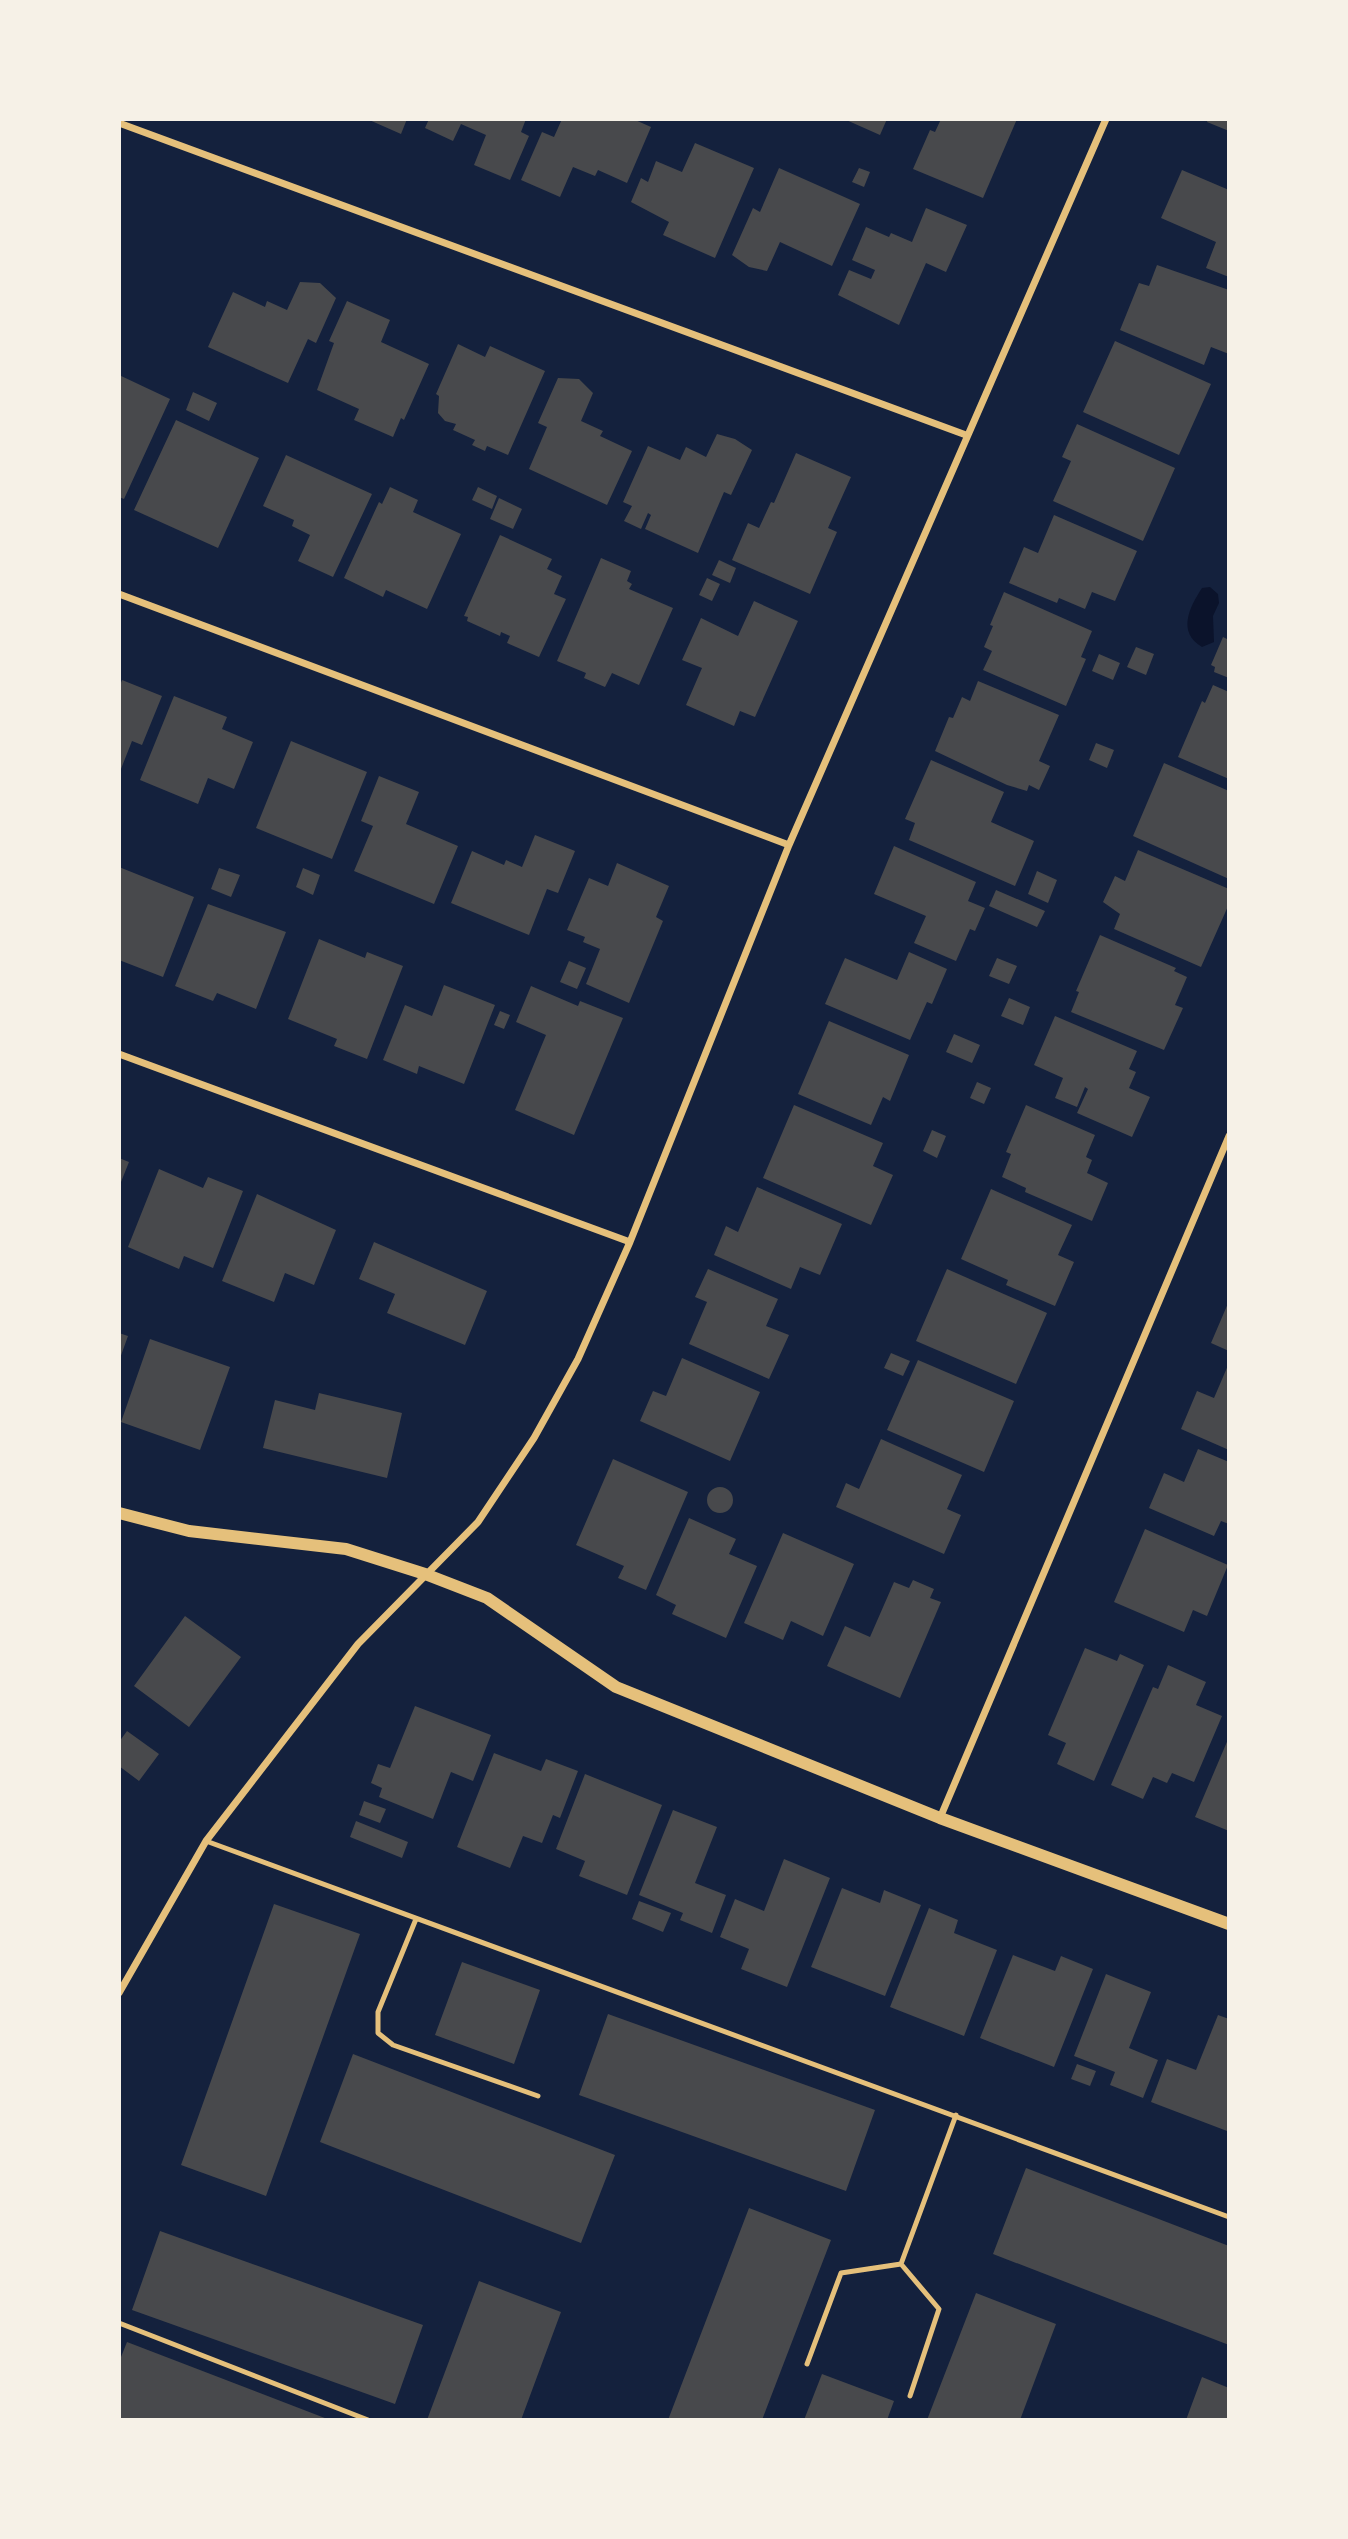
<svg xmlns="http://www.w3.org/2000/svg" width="1348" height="2539" viewBox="0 0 1348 2539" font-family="Inter,sans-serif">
<rect width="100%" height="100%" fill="#14213d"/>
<!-- water -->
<path fill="#0b132b" d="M 1210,587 L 1218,594 L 1219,603 L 1213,616 L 1214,642 L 1202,647 C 1177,632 1189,608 1202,588 Z"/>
<!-- building -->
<path fill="#48494c" d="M 367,119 L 407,119 L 401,134 Z
M 429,119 L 526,119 L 521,132 L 529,136 L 510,180 L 474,165 L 486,135 L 461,124 L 453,141 L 425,128 Z
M 562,119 L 633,119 L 651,127 L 627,183 L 598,170 L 595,176 L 573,167 L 560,197 L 521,180 L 542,132 L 554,137 Z
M 844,119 L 887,119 L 880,135 Z
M 941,119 L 1017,119 L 983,198 L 913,169 L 930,130 L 935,132 Z
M 1208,119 L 1229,119 L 1229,131 L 1207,122 Z
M 695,143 L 754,168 L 715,258 L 663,235 L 669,222 L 631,202 L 641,178 L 648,182 L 656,161 L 682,172 Z
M 779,168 L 860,204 L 832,266 L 780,242 L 767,271 L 749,267 L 732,255 L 753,208 L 760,212 Z
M 859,168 L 870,172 L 864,187 L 852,182 Z
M 1182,170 L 1229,190 L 1229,277 L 1206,268 L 1216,242 L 1161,218 Z
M 926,208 L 967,225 L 946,272 L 926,263 L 899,325 L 838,295 L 849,270 L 871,279 L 875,270 L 852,260 L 866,227 L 889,237 L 891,233 L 912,242 Z
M 1157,265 L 1229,290 L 1229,354 L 1211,347 L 1204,365 L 1120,330 L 1139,283 L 1149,286 Z
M 300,282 L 320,283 L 336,298 L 316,343 L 308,339 L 288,383 L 208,347 L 233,292 L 265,307 L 267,301 L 287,310 Z
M 347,301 L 390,320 L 381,342 L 429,364 L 404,420 L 401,418 L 393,437 L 354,420 L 359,409 L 317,390 L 334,343 L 329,341 Z
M 1115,341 L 1211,384 L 1179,455 L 1083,412 Z
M 458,344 L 485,357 L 490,346 L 545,371 L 508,455 L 487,446 L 485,451 L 472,445 L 475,440 L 453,430 L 456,424 L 445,421 L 438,413 L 439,396 L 436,394 Z
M 119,375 L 170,399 L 124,499 L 119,497 Z
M 558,378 L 579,379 L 593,393 L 581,421 L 603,431 L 600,436 L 632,451 L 607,505 L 529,469 L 547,427 L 538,423 Z
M 193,392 L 217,403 L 209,421 L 186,410 Z
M 176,420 L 259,458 L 218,548 L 134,510 Z
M 1077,424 L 1175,468 L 1143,541 L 1053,501 L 1071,461 L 1062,457 Z
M 717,434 L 735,439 L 752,450 L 731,495 L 724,492 L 698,553 L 645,529 L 651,515 L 648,513 L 641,529 L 624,521 L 632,506 L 623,502 L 648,446 L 680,460 L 686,447 L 706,457 Z
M 796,453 L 851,477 L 828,528 L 837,532 L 810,594 L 732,560 L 748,523 L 759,528 L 771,502 L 774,503 Z
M 286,455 L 372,494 L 333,577 L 298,561 L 310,535 L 292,526 L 294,520 L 263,506 Z
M 390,487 L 418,500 L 413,512 L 461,534 L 427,609 L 386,590 L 383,597 L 344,578 L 379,502 L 382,504 Z
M 478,487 L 497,496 L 492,509 L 472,500 Z
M 499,498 L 522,509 L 513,529 L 490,519 Z
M 1054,515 L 1137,551 L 1115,601 L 1092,592 L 1085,609 L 1059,598 L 1057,603 L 1009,583 L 1024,547 L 1038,553 Z
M 500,535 L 552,559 L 547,569 L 562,576 L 554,594 L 566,599 L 539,657 L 507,643 L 510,636 L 501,632 L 500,636 L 467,621 L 468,617 L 464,616 Z
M 601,558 L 631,571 L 627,581 L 632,584 L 629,589 L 673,608 L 639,685 L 612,673 L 605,687 L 584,678 L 586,673 L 557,661 Z
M 719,560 L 736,568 L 730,583 L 712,575 Z
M 707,578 L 720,584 L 712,601 L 699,595 Z
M 1004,592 L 1092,631 L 1081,657 L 1086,659 L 1066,706 L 983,670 L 992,651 L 984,647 L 993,626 L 990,625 Z
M 754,601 L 798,621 L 755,717 L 740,711 L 734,726 L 686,705 L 702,668 L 682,660 L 701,618 L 738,636 Z
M 1229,635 L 1229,678 L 1214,672 L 1215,667 L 1211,665 L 1223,637 L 1227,639 Z
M 1136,647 L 1154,654 L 1146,675 L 1127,667 Z
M 1099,654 L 1120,663 L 1113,680 L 1092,671 Z
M 122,680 L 162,696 L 142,745 L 132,741 L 119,774 L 119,688 Z
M 978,681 L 1059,715 L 1039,761 L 1050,766 L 1039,790 L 1029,785 L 1027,791 L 1007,785 L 935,751 L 949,717 L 953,718 L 962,697 L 970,701 Z
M 1213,685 L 1229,692 L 1229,779 L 1178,757 L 1202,701 L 1205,703 Z
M 174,696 L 227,717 L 222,729 L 253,742 L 234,789 L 208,778 L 198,804 L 140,780 Z
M 291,741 L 367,772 L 332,859 L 256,828 Z
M 1096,743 L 1114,750 L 1107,768 L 1089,760 Z
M 931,760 L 1004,792 L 991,822 L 1034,841 L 1015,886 L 909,840 L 915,823 L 905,819 Z
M 1164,763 L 1229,791 L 1229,879 L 1133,836 Z
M 379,776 L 419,792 L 406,824 L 458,846 L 434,904 L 354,871 L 373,826 L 361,821 Z
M 535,835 L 575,851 L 558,893 L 547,889 L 529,935 L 451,903 L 472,851 L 504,865 L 506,860 L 522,867 Z
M 894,846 L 976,882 L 968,901 L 985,908 L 975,931 L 970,929 L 956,961 L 914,943 L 926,916 L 874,894 Z
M 1138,850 L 1229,889 L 1229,904 L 1201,967 L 1114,929 L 1120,914 L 1103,902 L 1115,876 L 1125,881 Z
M 617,863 L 669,886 L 656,917 L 663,921 L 629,1003 L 586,984 L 600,949 L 583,942 L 585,937 L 567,930 L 589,878 L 608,886 Z
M 119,867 L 194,897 L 163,977 L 119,960 Z
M 219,868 L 240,875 L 231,897 L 211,889 Z
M 303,868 L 320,875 L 313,895 L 296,887 Z
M 1037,871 L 1057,880 L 1048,903 L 1028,894 Z
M 996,890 L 1045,911 L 1037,927 L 989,906 Z
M 208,904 L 286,932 L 256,1009 L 217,993 L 213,1001 L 175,986 Z
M 1100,935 L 1176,968 L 1174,971 L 1187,977 L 1175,1005 L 1183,1008 L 1164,1050 L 1071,1012 L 1079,992 L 1076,991 Z
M 319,939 L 365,958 L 367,952 L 403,966 L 367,1059 L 334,1046 L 337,1039 L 288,1019 Z
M 909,952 L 947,969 L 932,1004 L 927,1002 L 910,1040 L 825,1004 L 845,958 L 897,980 Z
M 997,958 L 1017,966 L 1009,984 L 989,976 Z
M 569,961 L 586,968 L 577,989 L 560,982 Z
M 444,985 L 495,1005 L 464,1084 L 419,1066 L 417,1074 L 383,1060 L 405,1005 L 432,1016 Z
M 531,986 L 578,1006 L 580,1001 L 623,1018 L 574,1135 L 515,1110 L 546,1035 L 516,1022 Z
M 1009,998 L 1030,1007 L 1023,1025 L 1001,1016 Z
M 500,1011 L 510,1015 L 504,1029 L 494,1025 Z
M 1055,1016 L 1137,1051 L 1129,1069 L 1136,1072 L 1129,1088 L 1150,1097 L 1132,1137 L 1077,1113 L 1088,1089 L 1085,1087 L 1077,1107 L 1055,1098 L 1063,1078 L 1034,1065 Z
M 829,1021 L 909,1055 L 890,1101 L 883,1097 L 871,1125 L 798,1094 Z
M 954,1034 L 980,1045 L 972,1063 L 946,1052 Z
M 977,1082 L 991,1088 L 984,1104 L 970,1098 Z
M 794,1105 L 883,1143 L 873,1166 L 893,1175 L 871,1225 L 763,1178 Z
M 1026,1105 L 1095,1135 L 1086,1157 L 1092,1160 L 1087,1173 L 1108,1183 L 1092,1221 L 1025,1192 L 1026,1188 L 1002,1177 L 1011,1154 L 1006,1152 Z
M 932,1130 L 946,1136 L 937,1158 L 923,1151 Z
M 119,1158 L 129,1162 L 119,1187 Z
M 159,1169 L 203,1188 L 208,1177 L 243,1191 L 213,1268 L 184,1256 L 179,1269 L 128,1247 Z
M 757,1187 L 842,1224 L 820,1275 L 800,1267 L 791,1289 L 714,1255 L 726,1226 L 738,1232 Z
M 991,1189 L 1072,1225 L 1058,1255 L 1074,1262 L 1055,1306 L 1006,1285 L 1008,1280 L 961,1259 Z
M 257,1194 L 336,1230 L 314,1285 L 285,1273 L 274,1302 L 222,1281 Z
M 374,1242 L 487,1291 L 465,1345 L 387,1313 L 395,1294 L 359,1279 Z
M 708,1269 L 778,1299 L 766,1326 L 789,1335 L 769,1379 L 689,1344 L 707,1302 L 695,1297 Z
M 947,1269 L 1047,1313 L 1016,1384 L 916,1341 Z
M 1229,1301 L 1229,1351 L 1211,1343 Z
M 119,1333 L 128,1336 L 119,1361 Z
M 150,1339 L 230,1367 L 200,1450 L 121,1422 Z
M 891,1353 L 910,1361 L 903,1376 L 884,1368 Z
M 682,1358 L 760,1392 L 730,1461 L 640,1421 L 653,1391 L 666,1396 Z
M 918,1360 L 1014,1401 L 984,1472 L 887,1430 Z
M 1229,1363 L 1229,1450 L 1181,1429 L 1197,1391 L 1214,1398 Z
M 319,1393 L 402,1413 L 387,1478 L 263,1448 L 275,1400 L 315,1410 Z
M 881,1439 L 962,1475 L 947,1509 L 961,1515 L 944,1554 L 836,1507 L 846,1483 L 859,1489 Z
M 1198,1449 L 1229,1462 L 1229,1524 L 1221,1521 L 1214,1536 L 1149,1508 L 1164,1473 L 1184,1482 Z
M 613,1459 L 688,1492 L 646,1590 L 618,1578 L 624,1566 L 576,1545 Z
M707 1500a13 13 0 1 1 26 0a13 13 0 1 1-26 0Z
M 689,1518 L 736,1539 L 729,1554 L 757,1566 L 726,1638 L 672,1614 L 676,1605 L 656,1595 Z
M 1145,1529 L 1228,1565 L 1207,1616 L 1193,1610 L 1184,1632 L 1114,1602 Z
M 783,1533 L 854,1564 L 823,1636 L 791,1621 L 783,1640 L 744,1623 Z
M 913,1580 L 934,1589 L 930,1598 L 941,1602 L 900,1698 L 827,1666 L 845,1626 L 870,1637 L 894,1582 L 909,1588 Z
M 185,1616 L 241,1657 L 189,1727 L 134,1686 Z
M 1085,1648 L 1117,1661 L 1120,1654 L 1144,1665 L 1094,1781 L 1057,1764 L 1066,1743 L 1048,1735 Z
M 1168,1665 L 1206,1682 L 1196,1705 L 1222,1716 L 1194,1782 L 1172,1773 L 1167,1783 L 1153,1777 L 1143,1799 L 1111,1785 L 1153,1687 L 1158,1689 Z
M 415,1706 L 491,1735 L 473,1781 L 451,1772 L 433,1819 L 379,1797 L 382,1788 L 371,1783 L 378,1764 L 390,1768 Z
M 127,1731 L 159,1754 L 139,1781 L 119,1766 L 119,1742 Z
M 1229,1737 L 1229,1831 L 1195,1817 Z
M 494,1753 L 541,1771 L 546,1759 L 578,1771 L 560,1818 L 553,1815 L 542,1843 L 523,1836 L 510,1868 L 457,1847 Z
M 585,1774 L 662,1805 L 627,1895 L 579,1876 L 585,1861 L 556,1849 Z
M 364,1801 L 386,1809 L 380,1823 L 359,1815 Z
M 673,1810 L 717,1827 L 695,1883 L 726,1895 L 712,1933 L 680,1920 L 683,1913 L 639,1895 Z
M 356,1821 L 408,1842 L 402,1858 L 350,1837 Z
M 784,1859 L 830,1878 L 787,1987 L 741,1969 L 749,1949 L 720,1937 L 735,1899 L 764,1911 Z
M 842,1888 L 880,1903 L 884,1890 L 921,1905 L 885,1996 L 811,1967 Z
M 639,1901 L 671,1913 L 663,1932 L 632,1919 Z
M 274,1904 L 360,1934 L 266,2196 L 181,2165 Z
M 929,1908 L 958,1920 L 954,1933 L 997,1950 L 964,2036 L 890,2007 Z
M 1013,1955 L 1055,1971 L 1061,1956 L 1093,1969 L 1054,2067 L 980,2038 Z
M 462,1962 L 540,1990 L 514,2064 L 435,2035 Z
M 1106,1974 L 1151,1992 L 1129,2048 L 1158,2060 L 1143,2098 L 1110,2085 L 1115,2072 L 1074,2056 Z
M 608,2014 L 875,2110 L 846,2191 L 579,2095 Z
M 1218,2015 L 1229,2019 L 1227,2131 L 1151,2102 L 1167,2059 L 1196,2070 Z
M 353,2054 L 615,2155 L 581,2243 L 320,2142 Z
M 1077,2064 L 1096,2071 L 1090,2086 L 1071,2079 Z
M 1026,2168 L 1229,2246 L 1229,2345 L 993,2254 Z
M 749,2208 L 831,2240 L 762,2420 L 668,2420 Z
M 160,2231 L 423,2325 L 395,2404 L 132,2310 Z
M 479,2281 L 561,2312 L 521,2420 L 427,2420 Z
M 976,2293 L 1056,2324 L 1020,2420 L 927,2420 Z
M 127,2342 L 330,2420 L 119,2420 L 119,2362 Z
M 822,2374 L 894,2401 L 887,2420 L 804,2420 Z
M 1202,2377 L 1229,2388 L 1229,2420 L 1186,2420 Z"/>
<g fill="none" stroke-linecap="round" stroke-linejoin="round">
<!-- service -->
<path stroke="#e5c07b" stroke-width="5" d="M 206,1841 L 1229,2217
M 416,1919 L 378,2012 L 378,2033 L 393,2045 L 538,2096
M 119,2323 L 368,2420
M 807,2364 L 841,2273 L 901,2264
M 910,2396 L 939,2309 L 901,2264 L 956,2115"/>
<!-- minor -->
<path stroke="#e5c07b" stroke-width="7" d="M 119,123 L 966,435
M 119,594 L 789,845
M 119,1054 L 630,1242
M 940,1818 L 1229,1136
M 119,1993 L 206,1841 L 358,1644 L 478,1522 L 534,1438 L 578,1359 L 630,1242 L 789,845 L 1106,119"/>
<!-- tertiary -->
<path stroke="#e5c07b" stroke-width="12" d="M 119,1513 L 189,1531 L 346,1549 L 425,1574 L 487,1598 L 616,1687 L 940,1818 L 1229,1924"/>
</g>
<!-- border -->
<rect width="1348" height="2539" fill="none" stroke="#f6f1e7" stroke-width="242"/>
</svg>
